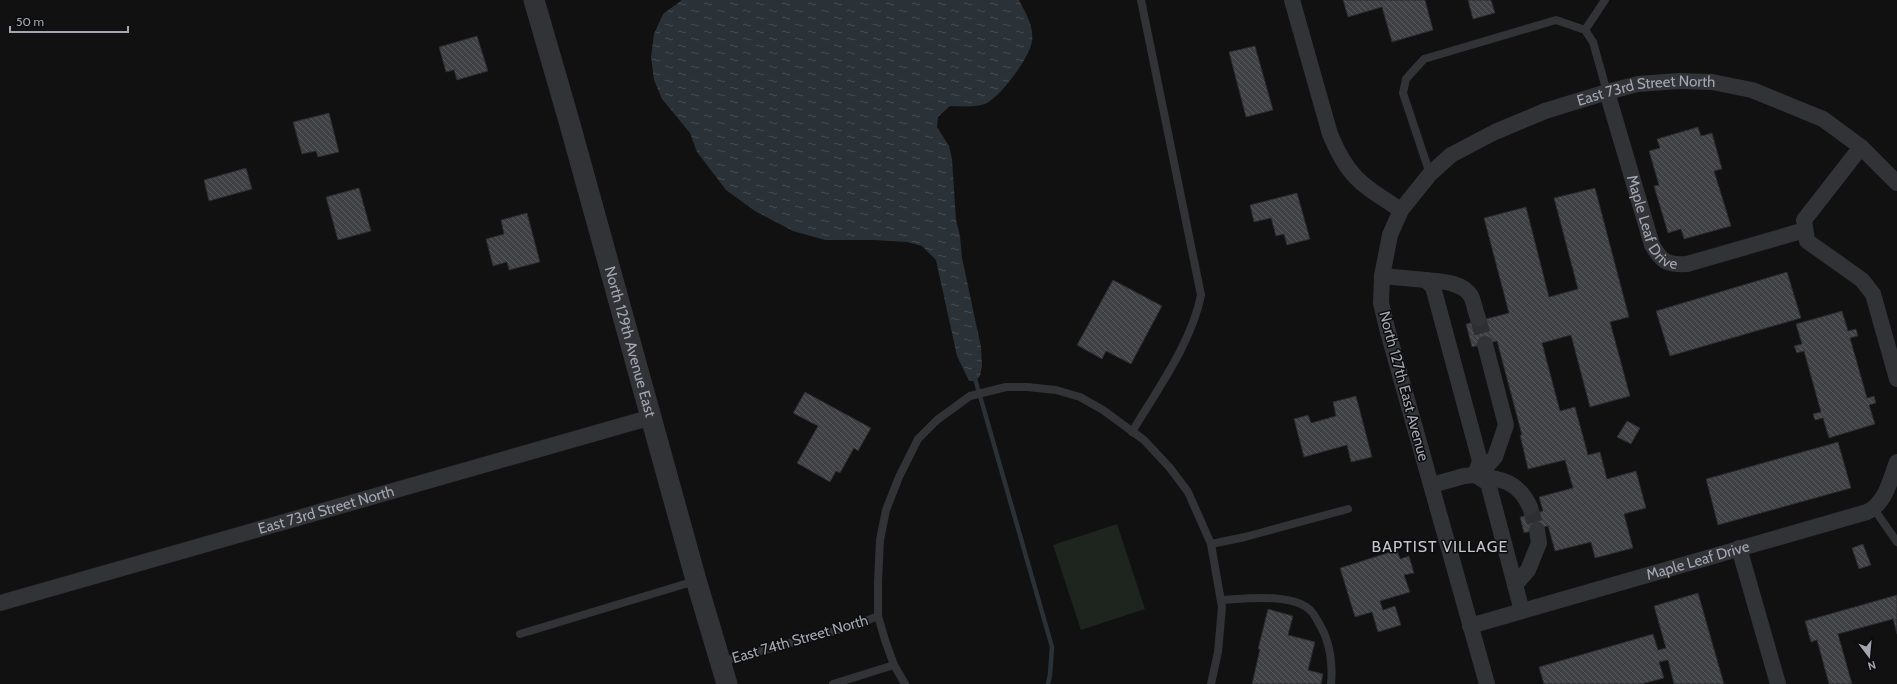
<svg xmlns="http://www.w3.org/2000/svg" width="1897" height="684" viewBox="0 0 1897 684" font-family="Cabin,sans-serif">
<defs>
<pattern id="water-ripples" width="26" height="14" patternUnits="userSpaceOnUse"><rect width="26" height="14" fill="#2a3137"/><path d="M2 4q2-2 4 0t4 0M15 11q2-2 4 0t4 0" fill="none" stroke="#464c52"/></pattern>
<pattern id="building-back-hatch" width="6" height="6" patternUnits="userSpaceOnUse"><rect width="6" height="6" fill="#404145"/><path d="M-1 5l2 2M0 0l6 6M5-1l2 2" fill="none" stroke="#585a5d"/></pattern>
</defs>
<rect width="100%" height="100%" fill="#111112"/>
<!-- pitch -->
<path fill="#1d251e" d="M 1117,524 L 1145,609 L 1081,630 L 1053,545 Z"/>
<!-- water -->
<path fill="url(#water-ripples)" d="M 682,0 L 1019,0 C 1025,12 1034,26 1032,41 C 1030,57 1002,95 987,103 C 976,108 962,106 950,106 L 938,117 L 937,127 L 949,146 L 952,159 L 956,220 L 960,236 L 962,258 L 981,347 L 982,366 L 980,376 L 975,381 L 969,381 L 957,356 L 936,260 L 922,246 L 907,242 L 874,240 L 825,240 L 793,231 L 755,211 L 726,190 L 697,152 L 690,133 L 662,99 L 654,80 L 651,57 L 654,34 L 663,14 Z"/>
<g fill="none" stroke-linecap="round" stroke-linejoin="round">
<!-- stream -->
<path stroke="#2a3137" stroke-width="4.5" d="M 974,375 L 1052,647 L 1050,675 L 1048,684"/>
</g>
<!-- building -->
<path fill="url(#building-back-hatch)" stroke="#2b2b2e" d="M 1343,0 L 1425,0 L 1433,30 L 1392,42 L 1382,7 L 1348,17 Z
M 1468,0 L 1491,0 L 1495,13 L 1473,19 Z
M 477,36 L 488,71 L 457,80 L 454,70 L 446,72 L 439,47 Z
M 1255,46 L 1273,110 L 1246,117 L 1229,52 Z
M 329,113 L 339,152 L 318,157 L 316,151 L 302,154 L 293,122 Z
M 1698,127 L 1701,136 L 1712,133 L 1722,169 L 1714,171 L 1731,226 L 1684,239 L 1681,229 L 1668,233 L 1654,186 L 1659,185 L 1649,151 L 1660,148 L 1657,139 Z
M 246,168 L 252,189 L 209,201 L 204,180 Z
M 359,188 L 371,231 L 338,240 L 326,197 Z
M 1595,188 L 1629,317 L 1610,322 L 1630,396 L 1590,407 L 1571,335 L 1542,343 L 1560,411 L 1575,407 L 1588,455 L 1600,452 L 1607,479 L 1636,471 L 1646,508 L 1624,514 L 1633,548 L 1595,558 L 1591,542 L 1555,551 L 1548,526 L 1524,533 L 1520,517 L 1543,511 L 1539,497 L 1573,488 L 1565,460 L 1528,469 L 1520,435 L 1522,435 L 1497,341 L 1472,347 L 1466,324 L 1509,313 L 1484,218 L 1526,207 L 1549,297 L 1578,289 L 1554,198 Z
M 1297,193 L 1310,239 L 1287,245 L 1284,234 L 1276,236 L 1271,218 L 1254,222 L 1250,205 Z
M 527,213 L 540,262 L 509,270 L 507,262 L 493,266 L 486,239 L 504,234 L 501,220 Z
M 1787,272 L 1801,318 L 1670,356 L 1656,311 Z
M 1113,280 L 1162,306 L 1131,364 L 1106,351 L 1102,359 L 1077,345 Z
M 1842,311 L 1848,331 L 1856,329 L 1858,336 L 1850,338 L 1867,398 L 1874,396 L 1876,403 L 1869,405 L 1875,424 L 1829,438 L 1823,418 L 1815,420 L 1813,414 L 1821,412 L 1804,351 L 1797,353 L 1794,346 L 1802,344 L 1796,324 Z
M 805,392 L 871,428 L 858,451 L 854,448 L 840,473 L 836,471 L 830,482 L 797,463 L 818,426 L 793,413 Z
M 1356,396 L 1372,457 L 1351,462 L 1347,445 L 1304,457 L 1294,419 L 1308,415 L 1311,423 L 1336,416 L 1333,402 Z
M 1627,421 L 1640,428 L 1631,444 L 1617,437 Z
M 1838,442 L 1851,488 L 1718,525 L 1706,479 Z
M 1863,544 L 1871,565 L 1859,569 L 1852,548 Z
M 1397,550 L 1400,559 L 1409,556 L 1414,573 L 1404,575 L 1410,592 L 1380,601 L 1383,610 L 1395,606 L 1401,625 L 1378,632 L 1372,612 L 1355,617 L 1340,568 Z
M 1698,593 L 1724,684 L 1674,684 L 1668,660 L 1659,662 L 1664,678 L 1642,684 L 1544,684 L 1539,667 L 1653,634 L 1658,650 L 1666,648 L 1654,606 Z
M 1897,595 L 1897,634 L 1893,619 L 1838,634 L 1852,684 L 1829,684 L 1817,640 L 1811,642 L 1805,621 Z
M 1268,609 L 1293,616 L 1288,635 L 1315,642 L 1308,670 L 1323,674 L 1321,684 L 1252,684 L 1260,649 L 1258,649 Z"/>
<g fill="none" stroke-linecap="round" stroke-linejoin="round">
<!-- minor-tunnel -->
<path stroke="#2e2f32" stroke-width="16" stroke-dasharray="16 8" stroke-linecap="butt" d="M 1478,318 L 1485,344
M 1530,507 L 1537,530"/>
<!-- service -->
<path stroke="#323337" stroke-width="8" d="M 1605,0 L 1585,30 L 1593,42 L 1607,92
M 1430,174 L 1403,93 L 1406,79 L 1424,59 L 1556,20 L 1585,30
M 1132,432 C 1157,390 1192,342 1201,295 L 1141,0
M 1874,509 L 1897,542
M 1211,544 L 1245,537 L 1348,509
M 1221,600 C 1244,599 1294,592 1311,611 C 1315,615 1318,622 1321,627 C 1330,643 1333,665 1331,684
M 520,634 L 695,581
M 721,662 L 856,625 L 878,616
M 833,684 L 894,665
M 905,684 L 894,665 L 885,640 L 878,616 L 878,581 L 880,540 L 886,510 L 899,477 L 918,439 L 937,420 L 970,396 L 1006,387 L 1027,387 L 1056,390 L 1080,397 L 1103,410 L 1144,440 L 1170,468 L 1188,492 L 1211,544 L 1222,607 L 1218,652 L 1211,684"/>
<!-- minor -->
<g stroke="#323337" stroke-width="16">
<path d="M 1292,0 L 1330,134 C 1348,178 1362,185 1401,210"/>
<path id="s1" d="M 1607,92 L 1652,245 C 1662,262 1667,265 1687,264 L 1805,230"/>
<path d="M 1861,147 L 1804,220 L 1807,241 L 1862,280 L 1873,294 L 1897,379"/>
<path d="M 1382,276 L 1426,280 L 1433,287 L 1480,461 L 1475,475 C 1502,479 1518,481 1530,507"/>
<path d="M 1426,280 C 1440,281 1463,282 1471,296 C 1474,302 1475,311 1478,318"/>
<path d="M 1478,476 L 1495,457 L 1506,425 L 1485,344"/>
<path d="M 1432,485 L 1464,476 L 1475,475 L 1488,483 L 1522,611"/>
<path d="M 1739,548 L 1778,684"/>
<path d="M 1515,585 L 1528,570 L 1539,543 L 1537,530"/>
<path id="s2" d="M 0,603 L 652,417"/>
<path id="s3" d="M 1470,626 L 1867,512 C 1886,503 1890,480 1897,462"/>
<path id="s4" d="M 1487,684 L 1388,332 L 1381,303 L 1382,276 L 1390,235 L 1401,210 L 1430,174 L 1451,155 L 1495,132 L 1545,111 L 1607,92 L 1638,84 L 1679,81 L 1712,82 L 1752,90 L 1823,119 L 1861,147 L 1897,183"/>
</g>
<!-- tertiary -->
<path stroke="#323337" stroke-width="21" id="s5" d="M 534,0 L 569,121 L 696,580 L 727,684"/>
</g>
<g text-anchor="middle" dominant-baseline="central" stroke-width="3" stroke-linejoin="round" paint-order="stroke">
<!-- street labels -->
<g font-size="15" fill="#a2a7b3" stroke="#0c0c0d">
<text stroke="none"><textPath href="#s4" startOffset="774">East 73rd Street North</textPath></text>
<text stroke="none"><textPath href="#s1" startOffset="140">Maple Leaf Drive</textPath></text>
<text stroke="none"><textPath href="#s5" startOffset="355">North 129th Avenue East</textPath></text>
<text transform="translate(1404 386) rotate(75)">North 127th East Avenue</text>
<text stroke="none"><textPath href="#s2" startOffset="339">East 73rd Street North</textPath></text>
<text stroke="none"><textPath href="#s3" startOffset="237">Maple Leaf Drive</textPath></text>
<text transform="translate(800 639) rotate(-16)">East 74th Street North</text>
</g>
<!-- neighbourhood labels -->
<g font-size="16" letter-spacing="1" fill="#c3c6cf" stroke="#0c0c0d">
<text x="1440" y="546">BAPTIST VILLAGE</text>
</g>
</g>
<!-- north arrow -->
<g transform="translate(1869 656) rotate(164)" stroke="#0c0c0d" stroke-width="3" paint-order="stroke">
<path d="M0-3L7 15L0 10L-7 15Z" fill="#a2a7b3"/>
<text y="-6" font-size="11" font-weight="bold" text-anchor="middle" fill="#a2a7b3">N</text>
</g>
<!-- scale -->
<path d="M10 26v6h118v-6" fill="none" stroke="#a2a7b3" stroke-width="2"/>
<text x="16" y="26" font-size="12" fill="#a2a7b3" stroke="#0c0c0d" stroke-width="3" paint-order="stroke">50 m</text>
</svg>
